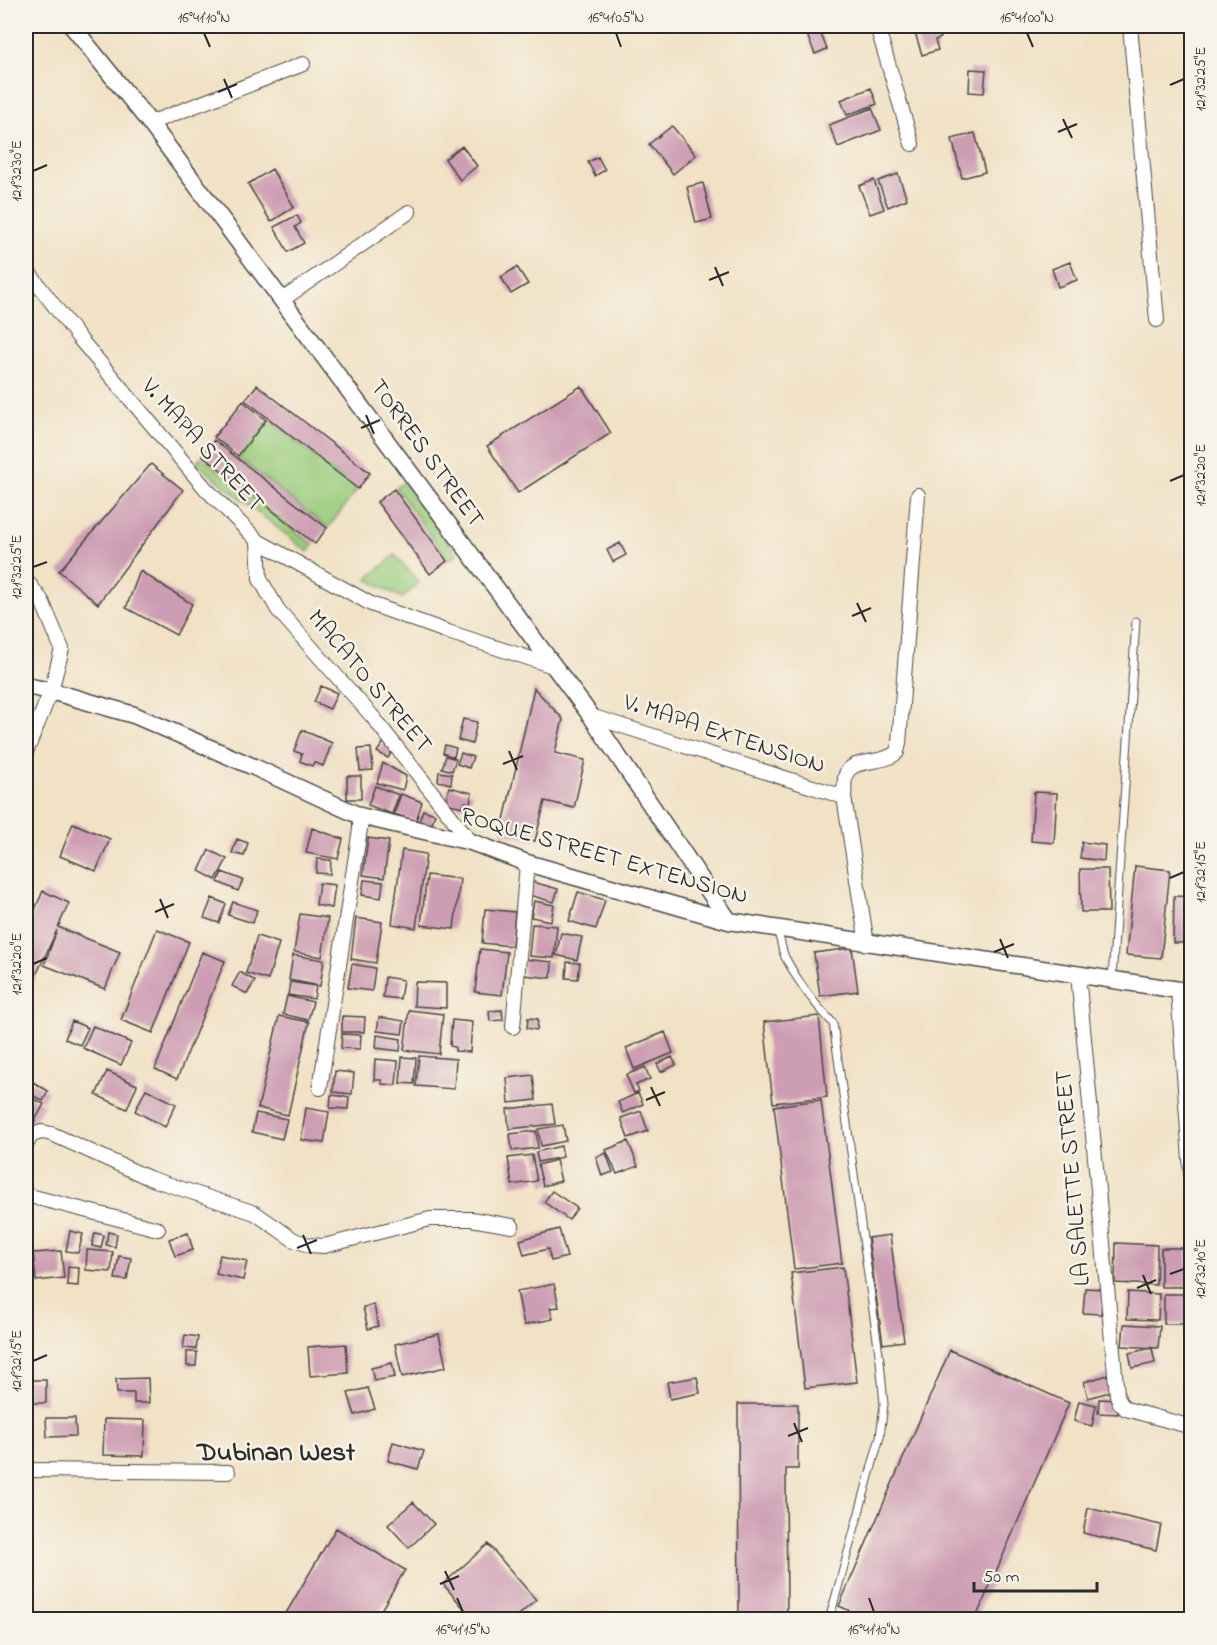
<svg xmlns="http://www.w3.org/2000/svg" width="1217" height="1645" viewBox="0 0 1217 1645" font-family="'Indie Flower',sans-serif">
<rect width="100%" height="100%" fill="#f7f3e8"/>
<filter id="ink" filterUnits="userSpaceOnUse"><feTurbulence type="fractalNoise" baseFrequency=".0167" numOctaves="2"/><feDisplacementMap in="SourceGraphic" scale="12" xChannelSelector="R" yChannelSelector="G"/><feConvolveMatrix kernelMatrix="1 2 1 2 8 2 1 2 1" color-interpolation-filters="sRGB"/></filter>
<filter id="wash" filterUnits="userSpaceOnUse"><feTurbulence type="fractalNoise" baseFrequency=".008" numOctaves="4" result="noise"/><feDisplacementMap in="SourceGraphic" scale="24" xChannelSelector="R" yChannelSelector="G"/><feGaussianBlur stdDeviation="1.35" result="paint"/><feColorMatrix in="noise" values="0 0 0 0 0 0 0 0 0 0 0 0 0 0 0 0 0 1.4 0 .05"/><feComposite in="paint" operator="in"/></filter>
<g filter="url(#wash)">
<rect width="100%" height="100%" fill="#f1e1c5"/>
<!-- green -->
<path fill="#9acc7c" stroke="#627c54" stroke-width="1.5" d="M 268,420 L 357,490 L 328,528 L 239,458 Z
M 201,457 L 313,545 L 308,552 L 196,463 Z
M 404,482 L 457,554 L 449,560 L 396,488 Z
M 395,555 L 419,583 L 402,598 L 367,579 Z"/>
<g id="blocks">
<!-- building -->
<path fill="#cd9db3" d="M 913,26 L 938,26 L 941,38 L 935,40 L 938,50 L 922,55 Z
M 819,30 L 827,49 L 815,54 L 807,35 Z
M 970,69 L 986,70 L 984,93 L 969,92 Z
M 871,88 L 877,104 L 847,115 L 841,100 Z
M 872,108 L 881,130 L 838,147 L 829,125 Z
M 672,126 L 696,155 L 673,174 L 649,144 Z
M 975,133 L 985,172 L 962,178 L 952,139 Z
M 462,146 L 477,166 L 460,180 L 445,159 Z
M 598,157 L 605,170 L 595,176 L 588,162 Z
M 272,169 L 294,207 L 271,222 L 248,184 Z
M 898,174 L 907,199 L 888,207 L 878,181 Z
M 874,180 L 884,209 L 870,214 L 859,186 Z
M 703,183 L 712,219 L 696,223 L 687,187 Z
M 297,215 L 301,223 L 295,227 L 304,243 L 288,252 L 274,227 Z
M 1070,262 L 1077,280 L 1058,287 L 1052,269 Z
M 517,267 L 528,284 L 511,294 L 501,277 Z
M 257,385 L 370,473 L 358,489 L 245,400 Z
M 581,386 L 611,433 L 518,493 L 487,446 Z
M 243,401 L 266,420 L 238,456 L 214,437 Z
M 214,440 L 327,528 L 315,544 L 202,455 Z
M 151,464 L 183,490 L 98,604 L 59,571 Z
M 394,489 L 447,561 L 430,574 L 377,502 Z
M 620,543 L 626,555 L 613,562 L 607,550 Z
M 140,571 L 192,604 L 176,635 L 126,608 Z
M 321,686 L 337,693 L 330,709 L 314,702 Z
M 534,688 L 563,719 L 555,753 L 585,760 L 574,808 L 545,801 L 535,841 L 501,833 Z
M 463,719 L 477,722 L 472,744 L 458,740 Z
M 302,730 L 332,743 L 323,766 L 314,762 L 312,766 L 300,761 L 302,754 L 294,751 Z
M 384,742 L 394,748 L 388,758 L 377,752 Z
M 445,745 L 456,748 L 454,757 L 443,753 Z
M 371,748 L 373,770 L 360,771 L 358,749 Z
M 461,753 L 473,757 L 469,768 L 457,764 Z
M 446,756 L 456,759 L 452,771 L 442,768 Z
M 383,763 L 406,776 L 403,790 L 377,783 Z
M 439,772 L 452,774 L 451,784 L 438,781 Z
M 347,776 L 361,776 L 361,799 L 347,799 Z
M 375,786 L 399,795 L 392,814 L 368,805 Z
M 449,787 L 472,793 L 470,803 L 465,802 L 463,807 L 445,803 Z
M 1034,792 L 1057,793 L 1054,843 L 1031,841 Z
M 401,794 L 422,802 L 416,821 L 394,814 Z
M 423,810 L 435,814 L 431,826 L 419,821 Z
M 73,823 L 110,839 L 96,871 L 60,856 Z
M 312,828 L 343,839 L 338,859 L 306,853 Z
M 368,838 L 389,841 L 384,878 L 363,875 Z
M 237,839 L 248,843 L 244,856 L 232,853 Z
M 1082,842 L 1105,845 L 1104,861 L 1080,858 Z
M 209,850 L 227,859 L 216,880 L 199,871 Z
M 402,850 L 426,854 L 416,928 L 392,924 Z
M 317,859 L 331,860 L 330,874 L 316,873 Z
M 1135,866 L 1170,870 L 1161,958 L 1126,955 Z
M 1080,869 L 1108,869 L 1109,912 L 1081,912 Z
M 222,872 L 243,880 L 238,891 L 218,882 Z
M 427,875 L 460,879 L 454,929 L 421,925 Z
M 364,880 L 383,882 L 381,898 L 362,895 Z
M 533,882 L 558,889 L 554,902 L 529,895 Z
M 319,883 L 335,885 L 332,908 L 316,905 Z
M 43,891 L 69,903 L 58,927 L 120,952 L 105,989 L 44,965 L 57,930 L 32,984 L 26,980 L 26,930 Z
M 578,892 L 605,900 L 596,929 L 569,921 Z
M 1174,896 L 1192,897 L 1192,943 L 1173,943 Z
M 212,898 L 226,904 L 219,923 L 204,918 Z
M 534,901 L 554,905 L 551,921 L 531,917 Z
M 233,902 L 257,910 L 253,923 L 228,915 Z
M 485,909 L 515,912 L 512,946 L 482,943 Z
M 300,914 L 328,918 L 322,957 L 294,952 Z
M 356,918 L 382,922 L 376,963 L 351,959 Z
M 532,924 L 557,926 L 554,958 L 529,956 Z
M 157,929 L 189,942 L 153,1033 L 121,1020 Z
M 561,933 L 582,937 L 577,960 L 556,955 Z
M 257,936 L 279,943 L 268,980 L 246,973 Z
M 852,948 L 858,991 L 820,996 L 814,953 Z
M 480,949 L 507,952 L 502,995 L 475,992 Z
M 202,952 L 225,961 L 177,1079 L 155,1069 Z
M 293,955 L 324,960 L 320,986 L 289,980 Z
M 524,959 L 552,962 L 551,978 L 523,975 Z
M 567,962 L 580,963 L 578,979 L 566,978 Z
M 352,964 L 375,968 L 372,991 L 348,988 Z
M 240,972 L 255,981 L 247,994 L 232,986 Z
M 385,977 L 403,980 L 400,999 L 383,997 Z
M 290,982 L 316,986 L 314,999 L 288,995 Z
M 415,982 L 446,983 L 446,1008 L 414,1006 Z
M 287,996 L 313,1002 L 308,1020 L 283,1014 Z
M 409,1010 L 443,1014 L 439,1054 L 404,1050 Z
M 502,1010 L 503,1020 L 490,1021 L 489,1011 Z
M 279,1016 L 309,1022 L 288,1115 L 258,1108 Z
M 342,1016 L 365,1017 L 364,1032 L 342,1032 Z
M 819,1016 L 827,1097 L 773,1103 L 764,1022 Z
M 379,1017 L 404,1021 L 402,1034 L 377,1031 Z
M 528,1018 L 538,1019 L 537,1030 L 527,1028 Z
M 452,1020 L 472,1022 L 470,1052 L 455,1051 L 455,1047 L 450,1046 Z
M 72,1021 L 88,1028 L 80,1045 L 65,1039 Z
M 93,1026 L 131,1043 L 121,1065 L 83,1048 Z
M 665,1032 L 673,1053 L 634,1069 L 626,1048 Z
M 342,1034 L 361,1035 L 360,1049 L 341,1048 Z
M 377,1035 L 401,1039 L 400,1051 L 376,1048 Z
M 419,1056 L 456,1059 L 454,1089 L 416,1086 Z
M 402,1057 L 416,1058 L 414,1084 L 400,1083 Z
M 672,1057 L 676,1065 L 661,1072 L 657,1064 Z
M 375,1059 L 398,1061 L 396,1085 L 382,1084 L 382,1080 L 374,1080 Z
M 645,1067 L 650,1079 L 636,1085 L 639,1091 L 634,1093 L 626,1075 Z
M 107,1071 L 137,1085 L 127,1109 L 96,1095 Z
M 335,1071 L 354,1073 L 352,1094 L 333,1092 Z
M 533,1075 L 536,1100 L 509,1103 L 507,1078 Z
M 33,1082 L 48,1091 L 43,1101 L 27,1092 Z
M 146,1089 L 176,1104 L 165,1127 L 135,1111 Z
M 638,1093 L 643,1104 L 623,1113 L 618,1102 Z
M 331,1095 L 349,1097 L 348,1109 L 330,1108 Z
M 28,1096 L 44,1104 L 31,1128 L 26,1125 L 26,1101 Z
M 821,1100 L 842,1263 L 794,1269 L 774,1106 Z
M 552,1104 L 555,1124 L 509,1129 L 507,1109 Z
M 306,1108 L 329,1112 L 324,1143 L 301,1140 Z
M 641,1111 L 648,1131 L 628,1138 L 621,1118 Z
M 256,1113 L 287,1119 L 282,1139 L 252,1132 Z
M 563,1125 L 566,1141 L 541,1146 L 538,1129 Z
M 536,1131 L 538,1148 L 512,1151 L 510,1134 Z
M 628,1141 L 638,1166 L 617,1174 L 606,1150 Z
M 561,1146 L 563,1157 L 538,1162 L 536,1152 Z
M 606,1153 L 613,1172 L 602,1176 L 596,1157 Z
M 532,1155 L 537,1181 L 512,1185 L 508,1158 Z
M 556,1160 L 561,1181 L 543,1186 L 538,1165 Z
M 552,1191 L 577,1208 L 569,1220 L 544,1202 Z
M 559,1229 L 567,1257 L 551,1261 L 548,1249 L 524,1255 L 520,1240 Z
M 70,1231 L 83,1234 L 78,1253 L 66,1251 Z
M 108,1232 L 117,1234 L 115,1247 L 106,1245 Z
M 95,1233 L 104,1235 L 101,1248 L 92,1246 Z
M 188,1233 L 193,1250 L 175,1256 L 169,1239 Z
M 890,1235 L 904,1341 L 883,1344 L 868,1238 Z
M 1116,1243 L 1157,1245 L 1156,1285 L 1115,1283 Z
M 1161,1248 L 1188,1248 L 1188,1287 L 1161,1287 Z
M 87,1250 L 113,1252 L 111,1272 L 86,1270 Z
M 61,1251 L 64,1278 L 36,1281 L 33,1253 Z
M 26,1253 L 29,1253 L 31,1277 L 26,1278 Z
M 220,1255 L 247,1261 L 243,1280 L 216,1274 Z
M 119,1256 L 131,1258 L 127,1280 L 115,1279 Z
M 68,1267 L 79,1268 L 78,1286 L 67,1285 Z
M 843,1267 L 857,1382 L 805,1388 L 791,1273 Z
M 554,1284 L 559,1307 L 550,1308 L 553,1319 L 524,1325 L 517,1291 Z
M 1085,1288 L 1103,1289 L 1101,1314 L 1083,1313 Z
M 1128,1292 L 1159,1294 L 1158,1320 L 1127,1319 Z
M 1164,1294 L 1190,1294 L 1190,1324 L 1164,1324 Z
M 374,1305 L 378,1326 L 368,1329 L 363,1307 Z
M 1124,1324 L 1160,1326 L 1158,1348 L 1122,1346 Z
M 439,1334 L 446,1367 L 402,1377 L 395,1344 Z
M 185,1335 L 198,1337 L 196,1349 L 183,1348 Z
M 346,1344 L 348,1373 L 310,1376 L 308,1347 Z
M 1152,1348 L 1155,1363 L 1132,1368 L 1129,1353 Z
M 950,1350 L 1069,1403 L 975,1620 L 871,1620 L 839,1606 Z
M 187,1352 L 197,1352 L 196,1366 L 187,1366 Z
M 392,1363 L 395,1377 L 374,1381 L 371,1368 Z
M 1108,1375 L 1113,1391 L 1088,1398 L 1084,1382 Z
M 697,1377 L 700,1393 L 670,1399 L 667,1382 Z
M 148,1378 L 149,1403 L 134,1403 L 134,1393 L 117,1393 L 116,1379 Z
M 26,1380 L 46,1380 L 46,1403 L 26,1403 Z
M 368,1388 L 375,1409 L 355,1415 L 348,1393 Z
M 1099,1399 L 1118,1400 L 1118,1414 L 1098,1413 Z
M 1079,1401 L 1096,1405 L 1092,1426 L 1074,1421 Z
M 738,1404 L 798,1404 L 798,1469 L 786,1469 L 787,1620 L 739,1620 Z
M 46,1418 L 75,1418 L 76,1436 L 47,1437 Z
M 104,1419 L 145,1420 L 144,1456 L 103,1455 Z
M 393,1442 L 424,1451 L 418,1469 L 388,1461 Z
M 413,1502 L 434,1524 L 409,1548 L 388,1525 Z
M 1088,1508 L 1161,1525 L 1156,1550 L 1083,1533 Z
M 336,1528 L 405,1570 L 375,1620 L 282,1620 Z
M 488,1544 L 536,1600 L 513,1620 L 474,1620 L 443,1584 Z"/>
</g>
</g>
<g filter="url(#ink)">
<use href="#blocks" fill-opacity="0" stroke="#494642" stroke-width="1.5"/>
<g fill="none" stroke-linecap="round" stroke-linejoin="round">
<defs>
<path id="service" d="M 776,930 C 781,937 781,948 785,957 C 798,982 813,1003 833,1023 L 880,1361 L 884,1404 L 880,1437 L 829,1620
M 1112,979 L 1136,621"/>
<path id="minor" d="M 877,26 L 912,144
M 1130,26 L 1157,320
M 150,123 L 303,64
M 26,269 L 79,338 L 206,489 L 258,541 L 371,604 L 448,632 L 553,666
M 282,300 L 409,212
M 258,541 L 260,579 L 278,610 L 372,716 L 471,842
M 26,580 L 42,601 L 62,649 L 51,691 L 26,752
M 591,716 L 844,797
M 867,944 L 844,797 C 845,790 843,778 847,772 C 855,758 884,765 897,752 L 899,743 L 918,495
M 1078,974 L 1117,1395 L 1120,1403 L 1126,1409 L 1192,1427
M 1178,989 L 1192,1188
M 513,1027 L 527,863
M 320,1088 L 360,829 L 360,816
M 26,1146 L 31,1135 L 42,1132 L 52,1134 L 149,1178 L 255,1213 L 294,1240 L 309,1245 L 324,1246 L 430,1219 L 471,1219 L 512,1226
M 26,1195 L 158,1229
M 26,1470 L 228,1472"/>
<path id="tertiary" d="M 72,26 L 150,123 L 591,716 L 729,921
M 26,686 L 51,691 L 134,715 L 254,767 L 360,816 L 471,842 L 527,863 L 729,921 L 1192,992"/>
</defs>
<!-- service casing -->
<use href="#service" stroke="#494642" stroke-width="9"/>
<!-- minor casing -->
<use href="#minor" stroke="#494642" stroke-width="16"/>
<!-- tertiary casing -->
<use href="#tertiary" stroke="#494642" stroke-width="19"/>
<!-- service -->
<use href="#service" stroke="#fff" stroke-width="7"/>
<!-- minor -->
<use href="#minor" stroke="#fff" stroke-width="14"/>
<!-- tertiary -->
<use href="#tertiary" stroke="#fff" stroke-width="16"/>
</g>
</g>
<!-- ticks -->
<path fill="none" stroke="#2b2b2b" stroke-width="2" d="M 204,33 L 210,47M 616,33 L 621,47M 1027,33 L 1033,47M 224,79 L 232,98M 1170,85 L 1184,79M 218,92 L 237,84M 1063,119 L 1072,138M 1058,132 L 1077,124M 33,171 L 47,165M 715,267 L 723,286M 709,280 L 729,272M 366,415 L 374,434M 361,428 L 380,420M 1170,481 L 1184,475M 33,567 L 47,562M 857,603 L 866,622M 852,616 L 871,608M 509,751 L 517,770M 503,764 L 523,756M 1170,878 L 1184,872M 160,899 L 168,918M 155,912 L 174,904M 1000,939 L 1008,958M 994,952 L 1014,944M 33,964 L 47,958M 651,1087 L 660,1106M 646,1100 L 665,1092M 303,1235 L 311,1254M 297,1248 L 317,1240M 1170,1274 L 1184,1269M 1143,1275 L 1151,1294M 1137,1288 L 1156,1280M 33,1361 L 47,1355M 794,1423 L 802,1442M 788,1436 L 808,1428M 445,1571 L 454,1590M 440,1584 L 459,1576M 457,1598 L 463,1612M 869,1598 L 874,1612"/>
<g text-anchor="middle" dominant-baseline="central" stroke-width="5" stroke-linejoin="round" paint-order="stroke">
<!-- street labels -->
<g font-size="24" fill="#2b2b2b" stroke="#f7f3e8">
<text transform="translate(202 446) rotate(48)">V. MAPA STREET</text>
<text transform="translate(426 454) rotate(54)">TORRES STREET</text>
<text transform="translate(369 682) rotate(50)">MACATO STREET</text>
<text transform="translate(724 735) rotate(18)">V. MAPA EXTENSION</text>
<text transform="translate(604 857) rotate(16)">ROQUE STREET EXTENSION</text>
<text transform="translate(1074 1178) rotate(-95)">LA SALETTE STREET</text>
</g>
<!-- quarter labels -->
<g font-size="27" font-weight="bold" fill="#2b2b2b" stroke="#f7f3e8">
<text x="276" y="1453">Dubinan West</text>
</g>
</g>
<!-- margin -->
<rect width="1217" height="1645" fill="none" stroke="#f7f3e8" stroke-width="66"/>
<!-- scale -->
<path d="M974 1582v9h123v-9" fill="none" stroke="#2b2b2b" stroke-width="3"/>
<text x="983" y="1582" font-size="18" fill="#2b2b2b" stroke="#f7f3e8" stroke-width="4.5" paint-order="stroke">50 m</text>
<rect x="33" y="33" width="1151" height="1579" fill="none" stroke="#2b2b2b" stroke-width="2"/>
<g font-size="15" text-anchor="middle" fill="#2b2b2b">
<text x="204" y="22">16°41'10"N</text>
<text x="616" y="22">16°41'05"N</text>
<text x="1027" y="22">16°41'00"N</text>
<text transform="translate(1200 79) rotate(-90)" y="5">121°32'25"E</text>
<text transform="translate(16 171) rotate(-90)" y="5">121°32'30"E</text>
<text transform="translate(1200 475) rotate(-90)" y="5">121°32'20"E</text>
<text transform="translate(16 567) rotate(-90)" y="5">121°32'25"E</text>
<text transform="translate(1200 872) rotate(-90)" y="5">121°32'15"E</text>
<text transform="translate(16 964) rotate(-90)" y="5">121°32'20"E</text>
<text transform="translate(1200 1269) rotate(-90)" y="5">121°32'10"E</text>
<text transform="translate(16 1361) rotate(-90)" y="5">121°32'15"E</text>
<text x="463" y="1634">16°41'15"N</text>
<text x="874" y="1634">16°41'10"N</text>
</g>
</svg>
